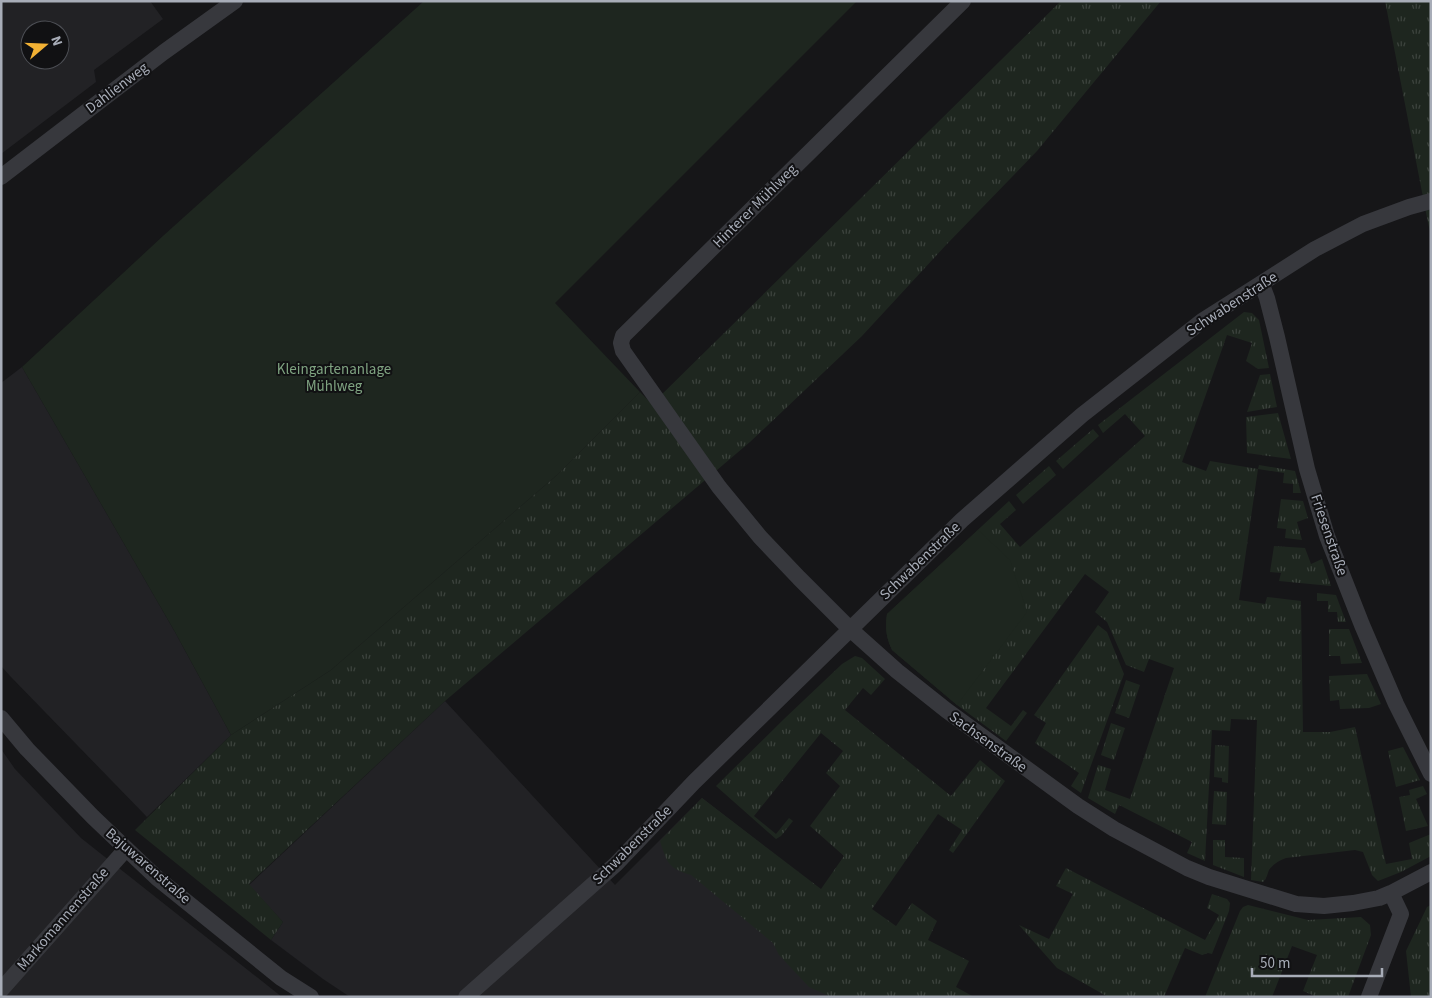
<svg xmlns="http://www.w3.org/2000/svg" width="1432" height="998" viewBox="0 0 1432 998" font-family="'Source Sans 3',sans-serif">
<defs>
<pattern id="grass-tufts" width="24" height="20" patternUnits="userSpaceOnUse" patternTransform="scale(1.25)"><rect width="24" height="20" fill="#1e261f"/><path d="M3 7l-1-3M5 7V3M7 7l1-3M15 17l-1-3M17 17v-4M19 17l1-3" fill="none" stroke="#3c433d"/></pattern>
</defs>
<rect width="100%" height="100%" fill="#161618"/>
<!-- built -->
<path fill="#222225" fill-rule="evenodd" d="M 1,1 L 150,1 L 163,19 L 94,70 L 96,82 L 1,154 ZM 30,30 L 60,30 L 60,60 L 30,60 Z
M 22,367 L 175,632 L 231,735 L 147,817 L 11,677 L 1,666 L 1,383 Z
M 445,701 L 615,885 L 702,798 L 959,997 L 350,997 L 323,979 L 271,940 L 283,922 L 249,885 Z
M 1,749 L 15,769 L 81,838 L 282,997 L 1,997 Z"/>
<!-- grass -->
<path fill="url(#grass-tufts)" d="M 1061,1 L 1161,1 L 1037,151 L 946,245 L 862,336 L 750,442 L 445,701 L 249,884 L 283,922 L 271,940 L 135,830 L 231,735 L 331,670 L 557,475 L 640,392 L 652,404 Z
M 1385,1 L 1431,1 L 1431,235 L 1428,223 Z
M 1244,312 L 1252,313 L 1259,320 L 1269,368 L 1258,369 L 1246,361 L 1252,343 L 1227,335 L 1182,462 L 1206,471 L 1210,461 L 1258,469 L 1259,465 L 1295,471 L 1301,493 L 1293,493 L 1293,484 L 1283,483 L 1284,473 L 1258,469 L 1239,600 L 1265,604 L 1267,597 L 1301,601 L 1303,732 L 1330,732 L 1355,727 L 1386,864 L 1412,859 L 1409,843 L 1431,834 L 1431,856 L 1401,872 L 1378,881 L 1372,875 L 1363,852 L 1355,850 L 1286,858 C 1280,860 1273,864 1269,870 C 1267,875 1267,878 1263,882 L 1251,880 L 1257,720 L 1231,719 L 1230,731 L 1212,730 L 1205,861 L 1187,853 L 1192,842 L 1119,805 L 1115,814 L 1088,798 L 1098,765 L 1111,769 L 1105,790 L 1130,799 L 1174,668 L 1149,659 L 1144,672 L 1126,665 L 1107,622 L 1095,612 L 1109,592 L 1085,574 L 986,708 L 1011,726 L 1023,710 L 1027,713 L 1006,741 L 957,705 L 892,650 C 886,637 885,628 887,614 L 1009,501 L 1016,510 L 1000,524 L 1020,547 L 1145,436 L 1125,414 L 1103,433 L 1098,425 Z
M 1270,374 L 1277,407 L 1247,412 L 1260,375 Z
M 1278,413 L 1291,459 L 1247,453 L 1246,417 Z
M 1093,429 L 1099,436 L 1063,469 L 1056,461 Z
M 1049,466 L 1056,475 L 1023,504 L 1016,495 Z
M 1281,499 L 1303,501 L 1308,518 L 1297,522 L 1302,540 L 1285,538 L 1286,529 L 1277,528 Z
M 1274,546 L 1305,548 L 1311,564 L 1322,559 L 1331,586 L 1279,581 L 1281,573 L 1270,572 Z
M 1317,593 L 1336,595 L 1346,622 L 1338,622 L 1337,612 L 1328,612 L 1328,601 L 1317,601 Z
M 1098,625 L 1107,632 L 1124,674 L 1081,793 L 1071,786 L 1079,773 L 1035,743 L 1046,723 L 1034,715 Z
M 1329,629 L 1349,629 L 1362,663 L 1341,664 L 1340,656 L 1329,656 Z
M 855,656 L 862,658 L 885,679 L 871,695 L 863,688 L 845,710 L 951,796 L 980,760 L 1005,781 L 953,853 L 949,850 L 962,830 L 938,814 L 872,909 L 896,926 L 912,903 L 937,921 L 928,940 L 969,961 L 956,987 L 974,997 L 831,997 L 809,987 L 779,955 L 773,943 L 691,875 C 668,868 667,863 660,841 L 702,798 L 821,889 L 844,856 L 810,826 L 840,786 L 826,773 L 843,751 L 821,733 L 754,816 L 776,834 L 789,818 L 793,821 L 781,836 L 776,839 L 716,786 L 784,719 L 842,664 Z
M 1367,674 L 1381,704 L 1369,708 L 1340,709 L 1339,700 L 1330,701 L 1329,676 Z
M 1126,680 L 1140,685 L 1129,718 L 1115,713 Z
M 1111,723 L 1125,728 L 1114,760 L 1101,755 Z
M 1215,745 L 1229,746 L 1228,783 L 1222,782 L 1222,778 L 1214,777 Z
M 1403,747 L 1420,780 L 1396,787 L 1388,751 Z
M 1423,786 L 1427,794 L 1416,799 L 1428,826 L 1406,831 L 1399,797 L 1410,795 L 1409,790 Z
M 1214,791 L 1227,792 L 1226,825 L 1212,824 Z
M 1213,840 L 1225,840 L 1225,857 L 1244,858 L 1244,877 L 1213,865 Z
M 1066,868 L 1205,940 L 1219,915 L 1207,908 L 1212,894 L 1227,899 L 1230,903 L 1229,911 L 1212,954 L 1208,953 L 1202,955 L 1185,948 L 1164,997 L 1108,997 L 1057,968 L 1019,925 L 1049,939 L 1073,894 L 1056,886 Z
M 1248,905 L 1308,920 L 1361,917 L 1370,925 L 1371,935 L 1348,997 L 1317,997 L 1303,991 L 1317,955 L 1292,946 L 1272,997 L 1205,997 L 1240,911 L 1243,907 Z
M 1431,905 L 1431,997 L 1411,997 L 1406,951 L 1427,907 Z"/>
<!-- green -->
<path fill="#1e261f" d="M 424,1 L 857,1 L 555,303 L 640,392 L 557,475 L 331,670 L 231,735 L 175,632 L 22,367 L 164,235 Z
M 978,530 L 1010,560 L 1027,612 L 957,705 L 892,650 C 886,637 885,628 887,614 Z"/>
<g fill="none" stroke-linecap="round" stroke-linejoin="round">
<!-- minor -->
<path stroke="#37383d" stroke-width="16" d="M 963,1 L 623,336 L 621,343 L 623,351 L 719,487 L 760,537 L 799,578 L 850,629 L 897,671 L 946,710 L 1078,806 L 1114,829 L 1187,868 L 1209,877 L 1296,904 L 1324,906 L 1353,903 L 1379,898 L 1391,893
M 1,177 L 164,52 L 235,1
M 1262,285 L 1267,298 L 1277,337 L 1307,469 L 1327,536 L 1362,625 L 1396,704 L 1431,774
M 1,718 L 27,749 L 93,817 L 157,878 L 281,978 L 311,997
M 1,990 L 126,849
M 466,997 L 616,864 L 694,782 L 962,520 L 1082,415 L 1202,321 L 1315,249 L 1363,224 L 1409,207 L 1431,201
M 1369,997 L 1401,914 L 1391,893 L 1431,872"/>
</g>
<g text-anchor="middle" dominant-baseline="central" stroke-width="4" stroke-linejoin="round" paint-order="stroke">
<!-- street labels -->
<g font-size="15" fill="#a8adb8" stroke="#111113">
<text transform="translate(117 88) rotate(-37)">Dahlienweg</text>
<text transform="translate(755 206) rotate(-45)">Hinterer Mühlweg</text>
<text transform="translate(1232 304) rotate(-33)">Schwabenstraße</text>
<text transform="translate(1329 535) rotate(71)">Friesenstraße</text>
<text transform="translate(920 561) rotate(-44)">Schwabenstraße</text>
<text transform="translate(988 742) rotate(36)">Sachsenstraße</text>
<text transform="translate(632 845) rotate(-45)">Schwabenstraße</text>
<text transform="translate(148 866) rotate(41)">Bajuwarenstraße</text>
<text transform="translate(63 919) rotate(-49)">Markomannenstraße</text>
</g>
<!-- park labels -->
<g font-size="15" fill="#7fa381" stroke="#111113">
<text x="334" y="369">Kleingartenanlage<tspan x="334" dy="17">Mühlweg</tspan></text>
</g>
</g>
<!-- border -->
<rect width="1432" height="998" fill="none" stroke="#a8adb8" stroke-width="5"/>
<!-- north arrow -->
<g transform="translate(45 45) rotate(71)"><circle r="24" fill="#111113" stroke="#4d4f55"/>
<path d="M0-4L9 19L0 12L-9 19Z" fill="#f2b134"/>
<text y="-8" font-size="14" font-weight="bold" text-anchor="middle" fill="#a8adb8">N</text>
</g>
<!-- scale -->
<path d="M1252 968v8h130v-8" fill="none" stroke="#a8adb8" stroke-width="2.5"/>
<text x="1260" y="968" font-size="15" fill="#a8adb8" stroke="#111113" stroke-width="4" paint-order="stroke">50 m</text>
</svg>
